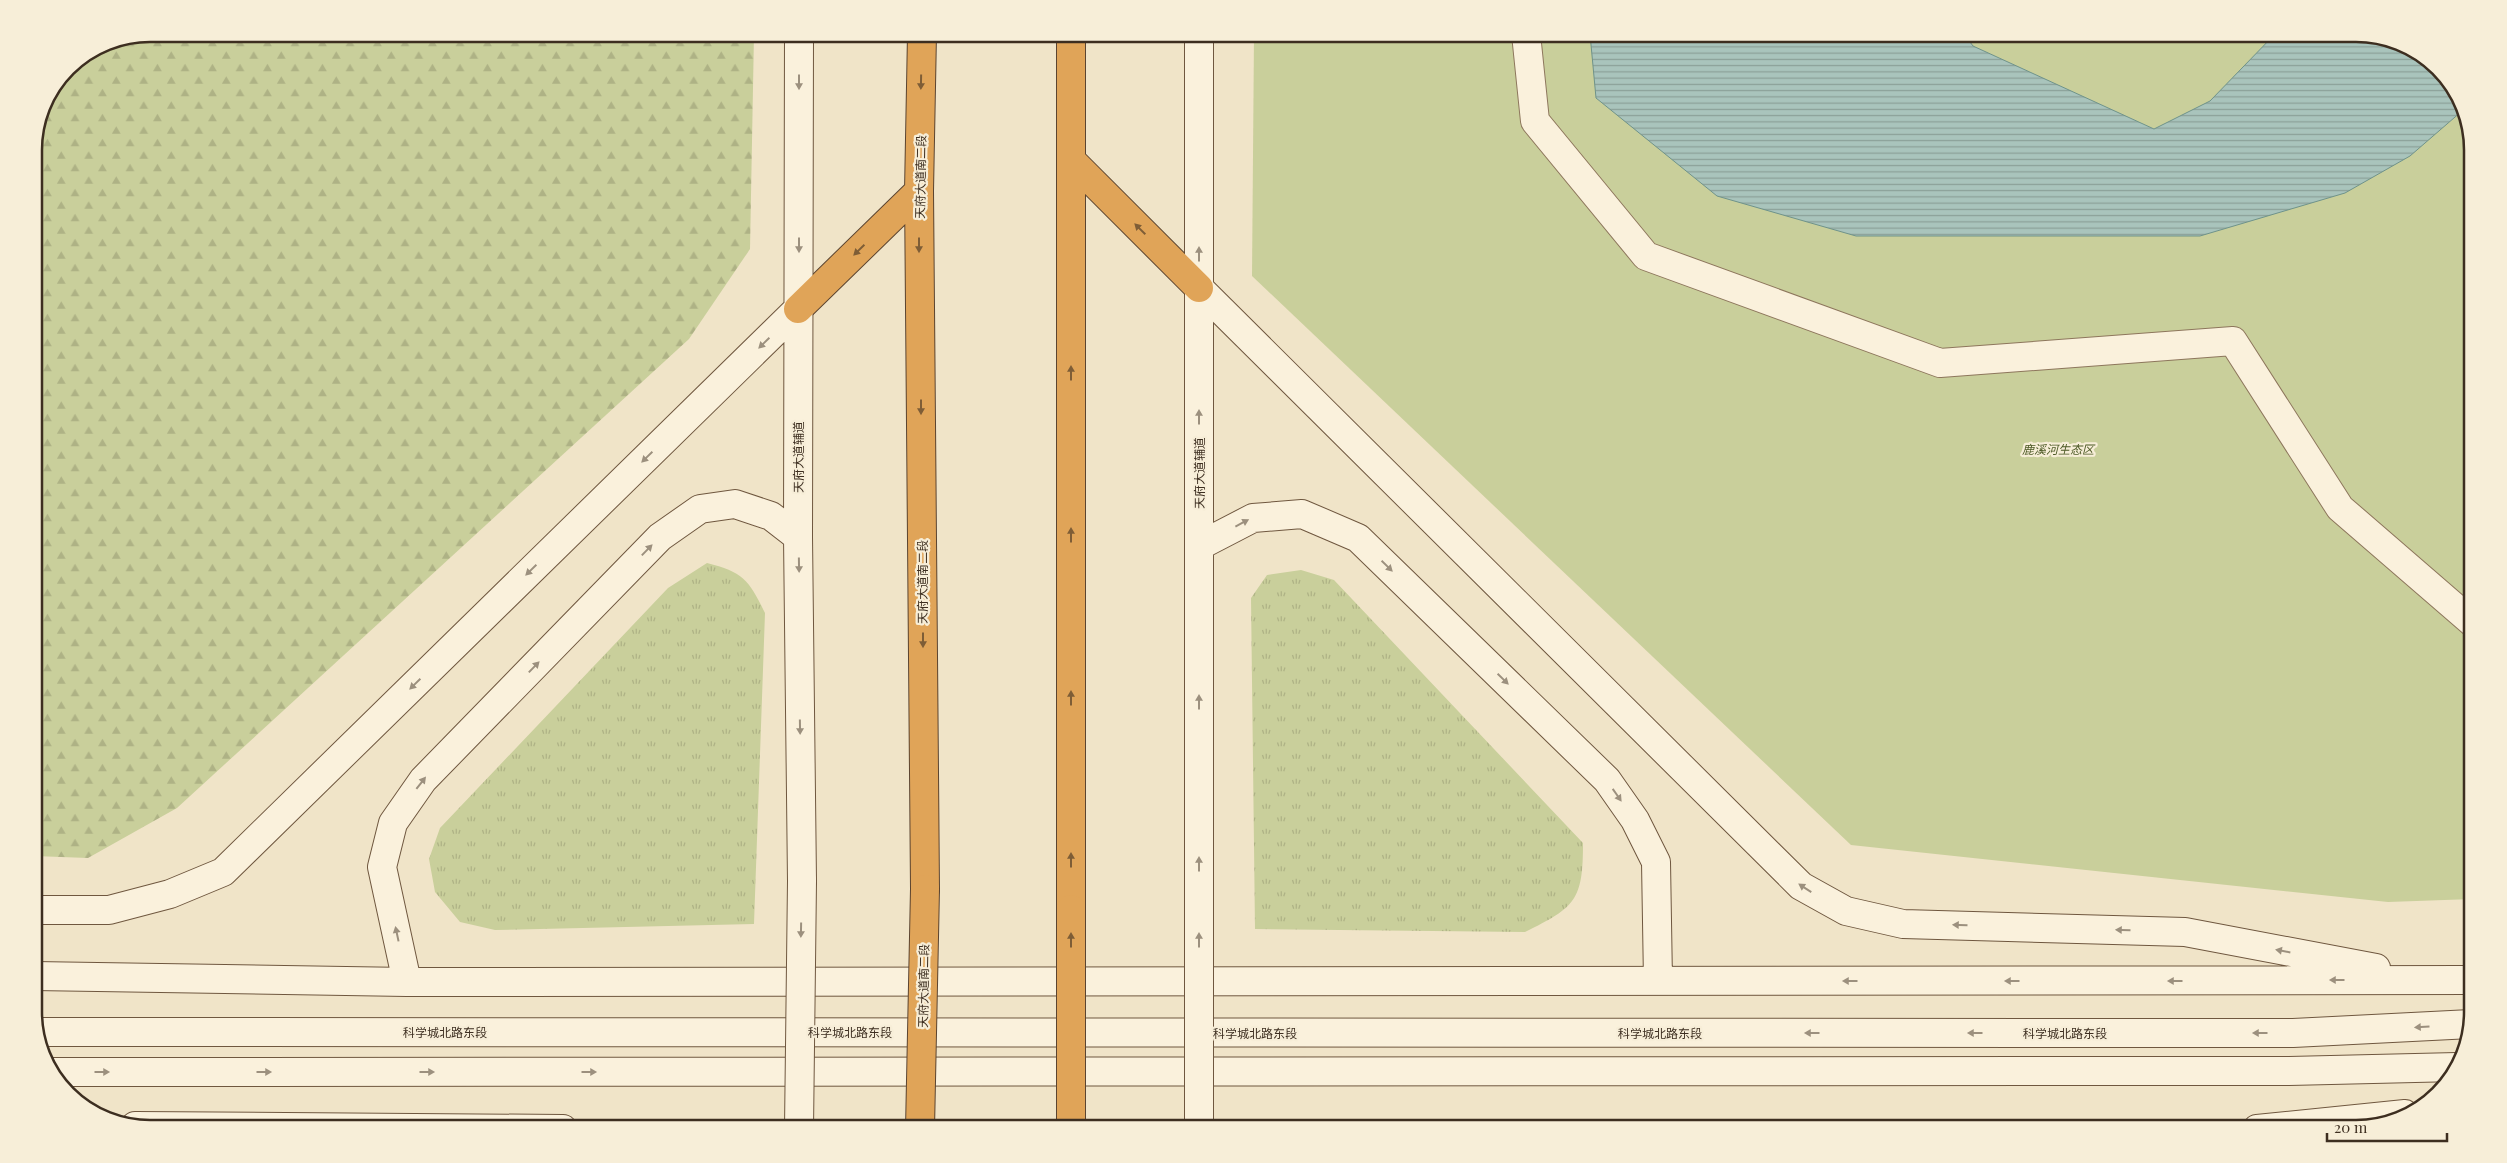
<svg xmlns="http://www.w3.org/2000/svg" width="2507" height="1163" viewBox="0 0 2507 1163" font-family="'Playfair Display','Noto Sans SC',serif">
<defs>
<pattern id="grass-tufts" width="24" height="20" patternUnits="userSpaceOnUse" patternTransform="scale(1.25)"><rect width="24" height="20" fill="#c9cf9b"/><path d="M3 7l-1-3M5 7V3M7 7l1-3M15 17l-1-3M17 17v-4M19 17l1-3" fill="none" stroke="#aeb285"/></pattern>
<pattern id="forest-firs" width="22" height="20" patternUnits="userSpaceOnUse" patternTransform="scale(1.25)"><rect width="22" height="20" fill="#c9cf9b"/><path d="M5 1l3.5 6h-7zM16 11l3.5 6h-7z" fill="#aeb285"/></pattern>
<pattern id="water-rules" width="6" height="5" patternUnits="userSpaceOnUse" patternTransform="scale(1.25)"><rect width="6" height="5" fill="#a9c4bc"/><path d="M0 2.5h6" fill="none" stroke="#8ba098"/></pattern>
</defs>
<rect width="100%" height="100%" fill="#f0e4c8"/>
<!-- grass -->
<path fill="url(#grass-tufts)" d="M 707,563 C 743,572 749,580 765,613 L 754,924 L 495,930 L 460,922 L 435,892 L 429,859 L 440,828 L 668,588 Z
M 1301,570 L 1334,580 L 1583,843 C 1583,900 1576,907 1525,932 L 1255,929 L 1251,598 L 1267,575 Z"/>
<!-- forest -->
<path fill="url(#forest-firs)" d="M 150,34 L 754,34 L 750,249 L 689,339 L 177,808 L 88,858 L 34,856 L 34,143 L 43,105 L 68,68 L 106,43 Z"/>
<!-- green -->
<path fill="#c9cf9b" d="M 1254,34 L 2357,34 L 2402,43 L 2453,85 L 2473,143 L 2473,899 L 2388,902 L 1851,845 L 1252,276 Z"/>
<!-- water -->
<path fill="url(#water-rules)" stroke="#6f938a" d="M 1590,34 L 1964,34 L 1973,46 L 2154,129 L 2210,101 L 2275,34 L 2357,34 L 2402,43 L 2453,85 L 2462,111 L 2410,156 L 2345,193 L 2200,236 L 1856,236 L 1717,196 L 1596,98 Z"/>
<g fill="none" stroke-linecap="round" stroke-linejoin="round">
<defs>
<path id="street" d="M 1526,34 L 1535,121 L 1646,256 L 1940,363 L 2233,341 L 2340,508 L 2473,623"/>
<path id="secondary" d="M 799,34 L 798,537 L 802,881
M 1199,288 L 1801,886 L 1846,911 L 1903,924 L 2185,932 L 2376,968
M 1199,546 L 1253,518 L 1302,514 L 1358,538 L 1607,780 L 1635,820 L 1656,862 L 1658,981
M 34,910 L 109,910 L 170,894 L 223,872 L 798,309
M 1199,913 L 1199,34
M 34,976 L 407,982 L 2473,980
M 407,982 L 382,867 L 393,823 L 423,780 L 660,537 L 700,509 L 735,504 L 771,516 L 798,537
M 38,1032 L 2293,1033 L 2471,1024
M 53,1072 L 2289,1071 L 2457,1067
M 135,1126 L 563,1129
M 2257,1129 L 2405,1114"/>
<path id="highway" d="M 922,34 L 919,191 L 925,889
M 1071,34 L 1071,909
M 1071,160 L 1199,288
M 798,309 L 919,191"/>
</defs>
<!-- street casing -->
<use href="#street" stroke="#8d765c" stroke-width="30"/>
<!-- secondary casing -->
<use href="#secondary" stroke="#6f573f" stroke-width="30"/>
<!-- highway casing -->
<use href="#highway" stroke="#5b4430" stroke-width="30"/>
<!-- street -->
<use href="#street" stroke="#faf1dc" stroke-width="28"/>
<!-- secondary -->
<use href="#secondary" stroke="#faf1dc" stroke-width="28"/>
<!-- highway -->
<use href="#highway" stroke="#e0a458" stroke-width="28"/>
<defs>
<path id="secondary-bridge" d="M 1199,913 L 1199,1129
M 799,1129 L 802,881"/>
<path id="highway-bridge" d="M 1071,909 L 1071,1129
M 920,1129 L 925,889"/>
</defs>
<!-- secondary-bridge casing -->
<use href="#secondary-bridge" stroke="#6f573f" stroke-width="30" stroke-linecap="butt"/>
<!-- highway-bridge casing -->
<use href="#highway-bridge" stroke="#5b4430" stroke-width="30" stroke-linecap="butt"/>
<!-- secondary-bridge -->
<use href="#secondary-bridge" stroke="#faf1dc" stroke-width="28"/>
<!-- highway-bridge -->
<use href="#highway-bridge" stroke="#e0a458" stroke-width="28"/>
</g>
<!-- one-way arrows -->
<defs><path id="oneway-solid" d="M-6-.8H1V-3.2L6.5 0L1 3.2V.8H-6Z" transform="scale(1.25)"/></defs>
<g fill="#9c907e">
<use href="#oneway-solid" transform="translate(799 82) rotate(90)"/>
<use href="#oneway-solid" transform="translate(799 245) rotate(90)"/>
<use href="#oneway-solid" transform="translate(1199 254) rotate(-90)"/>
<use href="#oneway-solid" transform="translate(764 343) rotate(136)"/>
<use href="#oneway-solid" transform="translate(1199 417) rotate(-90)"/>
<use href="#oneway-solid" transform="translate(647 457) rotate(136)"/>
<use href="#oneway-solid" transform="translate(1242 523) rotate(-28)"/>
<use href="#oneway-solid" transform="translate(647 550) rotate(-46)"/>
<use href="#oneway-solid" transform="translate(799 565) rotate(89)"/>
<use href="#oneway-solid" transform="translate(1387 566) rotate(44)"/>
<use href="#oneway-solid" transform="translate(531 570) rotate(136)"/>
<use href="#oneway-solid" transform="translate(534 667) rotate(-46)"/>
<use href="#oneway-solid" transform="translate(1503 679) rotate(44)"/>
<use href="#oneway-solid" transform="translate(415 684) rotate(136)"/>
<use href="#oneway-solid" transform="translate(1199 702) rotate(-90)"/>
<use href="#oneway-solid" transform="translate(800 727) rotate(89)"/>
<use href="#oneway-solid" transform="translate(421 783) rotate(-52)"/>
<use href="#oneway-solid" transform="translate(1617 795) rotate(55)"/>
<use href="#oneway-solid" transform="translate(1199 864) rotate(-90)"/>
<use href="#oneway-solid" transform="translate(1805 888) rotate(-147)"/>
<use href="#oneway-solid" transform="translate(1960 925) rotate(-178)"/>
<use href="#oneway-solid" transform="translate(801 930) rotate(91)"/>
<use href="#oneway-solid" transform="translate(2123 930) rotate(-178)"/>
<use href="#oneway-solid" transform="translate(397 934) rotate(-102)"/>
<use href="#oneway-solid" transform="translate(1199 940) rotate(-90)"/>
<use href="#oneway-solid" transform="translate(2283 951) rotate(-169)"/>
<use href="#oneway-solid" transform="translate(2337 980) rotate(180)"/>
<use href="#oneway-solid" transform="translate(1850 981) rotate(180)"/>
<use href="#oneway-solid" transform="translate(2012 981) rotate(180)"/>
<use href="#oneway-solid" transform="translate(2175 981) rotate(180)"/>
<use href="#oneway-solid" transform="translate(2422 1027) rotate(177)"/>
<use href="#oneway-solid" transform="translate(1812 1033) rotate(-180)"/>
<use href="#oneway-solid" transform="translate(1975 1033) rotate(-180)"/>
<use href="#oneway-solid" transform="translate(2260 1033) rotate(-180)"/>
<use href="#oneway-solid" transform="translate(102 1072)"/>
<use href="#oneway-solid" transform="translate(264 1072)"/>
<use href="#oneway-solid" transform="translate(427 1072)"/>
<use href="#oneway-solid" transform="translate(589 1072)"/>
</g>
<g fill="#7e5d36">
<use href="#oneway-solid" transform="translate(921 82) rotate(91)"/>
<use href="#oneway-solid" transform="translate(1140 229) rotate(-135)"/>
<use href="#oneway-solid" transform="translate(919 245) rotate(90)"/>
<use href="#oneway-solid" transform="translate(859 250) rotate(136)"/>
<use href="#oneway-solid" transform="translate(1071 373) rotate(-90)"/>
<use href="#oneway-solid" transform="translate(921 407) rotate(90)"/>
<use href="#oneway-solid" transform="translate(1071 535) rotate(-90)"/>
<use href="#oneway-solid" transform="translate(923 640) rotate(90)"/>
<use href="#oneway-solid" transform="translate(1071 698) rotate(-90)"/>
<use href="#oneway-solid" transform="translate(1071 860) rotate(-90)"/>
<use href="#oneway-solid" transform="translate(1071 940) rotate(-90)"/>
</g>
<g text-anchor="middle" dominant-baseline="central" stroke-width="4.5" stroke-linejoin="round" paint-order="stroke">
<!-- street labels -->
<g font-size="12" fill="#3d2e20" stroke="#f7eed8">
<text transform="translate(920 177) rotate(-89)">天府大道南二段</text>
<text transform="translate(798 457) rotate(-90)">天府大道辅道</text>
<text transform="translate(1199 473) rotate(-90)">天府大道辅道</text>
<text transform="translate(922 582) rotate(-90)">天府大道南二段</text>
<text transform="translate(923 986) rotate(-89)">天府大道南二段</text>
<text x="445" y="1032">科学城北路东段</text>
<text x="850" y="1032">科学城北路东段</text>
<text x="1255" y="1033">科学城北路东段</text>
<text x="1660" y="1033">科学城北路东段</text>
<text x="2065" y="1033">科学城北路东段</text>
</g>
<!-- park labels -->
<g font-size="12" font-style="italic" fill="#4d5a26" stroke="#f7eed8">
<text x="2058" y="449">鹿溪河生态区</text>
</g>
</g>
<!-- crop -->
<path d="M0 0H2507V1163H0ZM150 42H2356A108 108 0 0 1 2464 150V1012A108 108 0 0 1 2356 1120H150A108 108 0 0 1 42 1012V150A108 108 0 0 1 150 42Z" fill="#f7eed8" fill-rule="evenodd"/>
<path fill="none" stroke="#3d2e20" stroke-width="2.5" d="M150 42H2356A108 108 0 0 1 2464 150V1012A108 108 0 0 1 2356 1120H150A108 108 0 0 1 42 1012V150A108 108 0 0 1 150 42Z"/>
<!-- scale -->
<path d="M2327 1133v8h120v-8" fill="none" stroke="#3d2e20" stroke-width="2.5"/>
<text x="2334" y="1133" font-size="15" fill="#3d2e20" stroke="#f7eed8" stroke-width="4" paint-order="stroke">20 m</text>
</svg>
